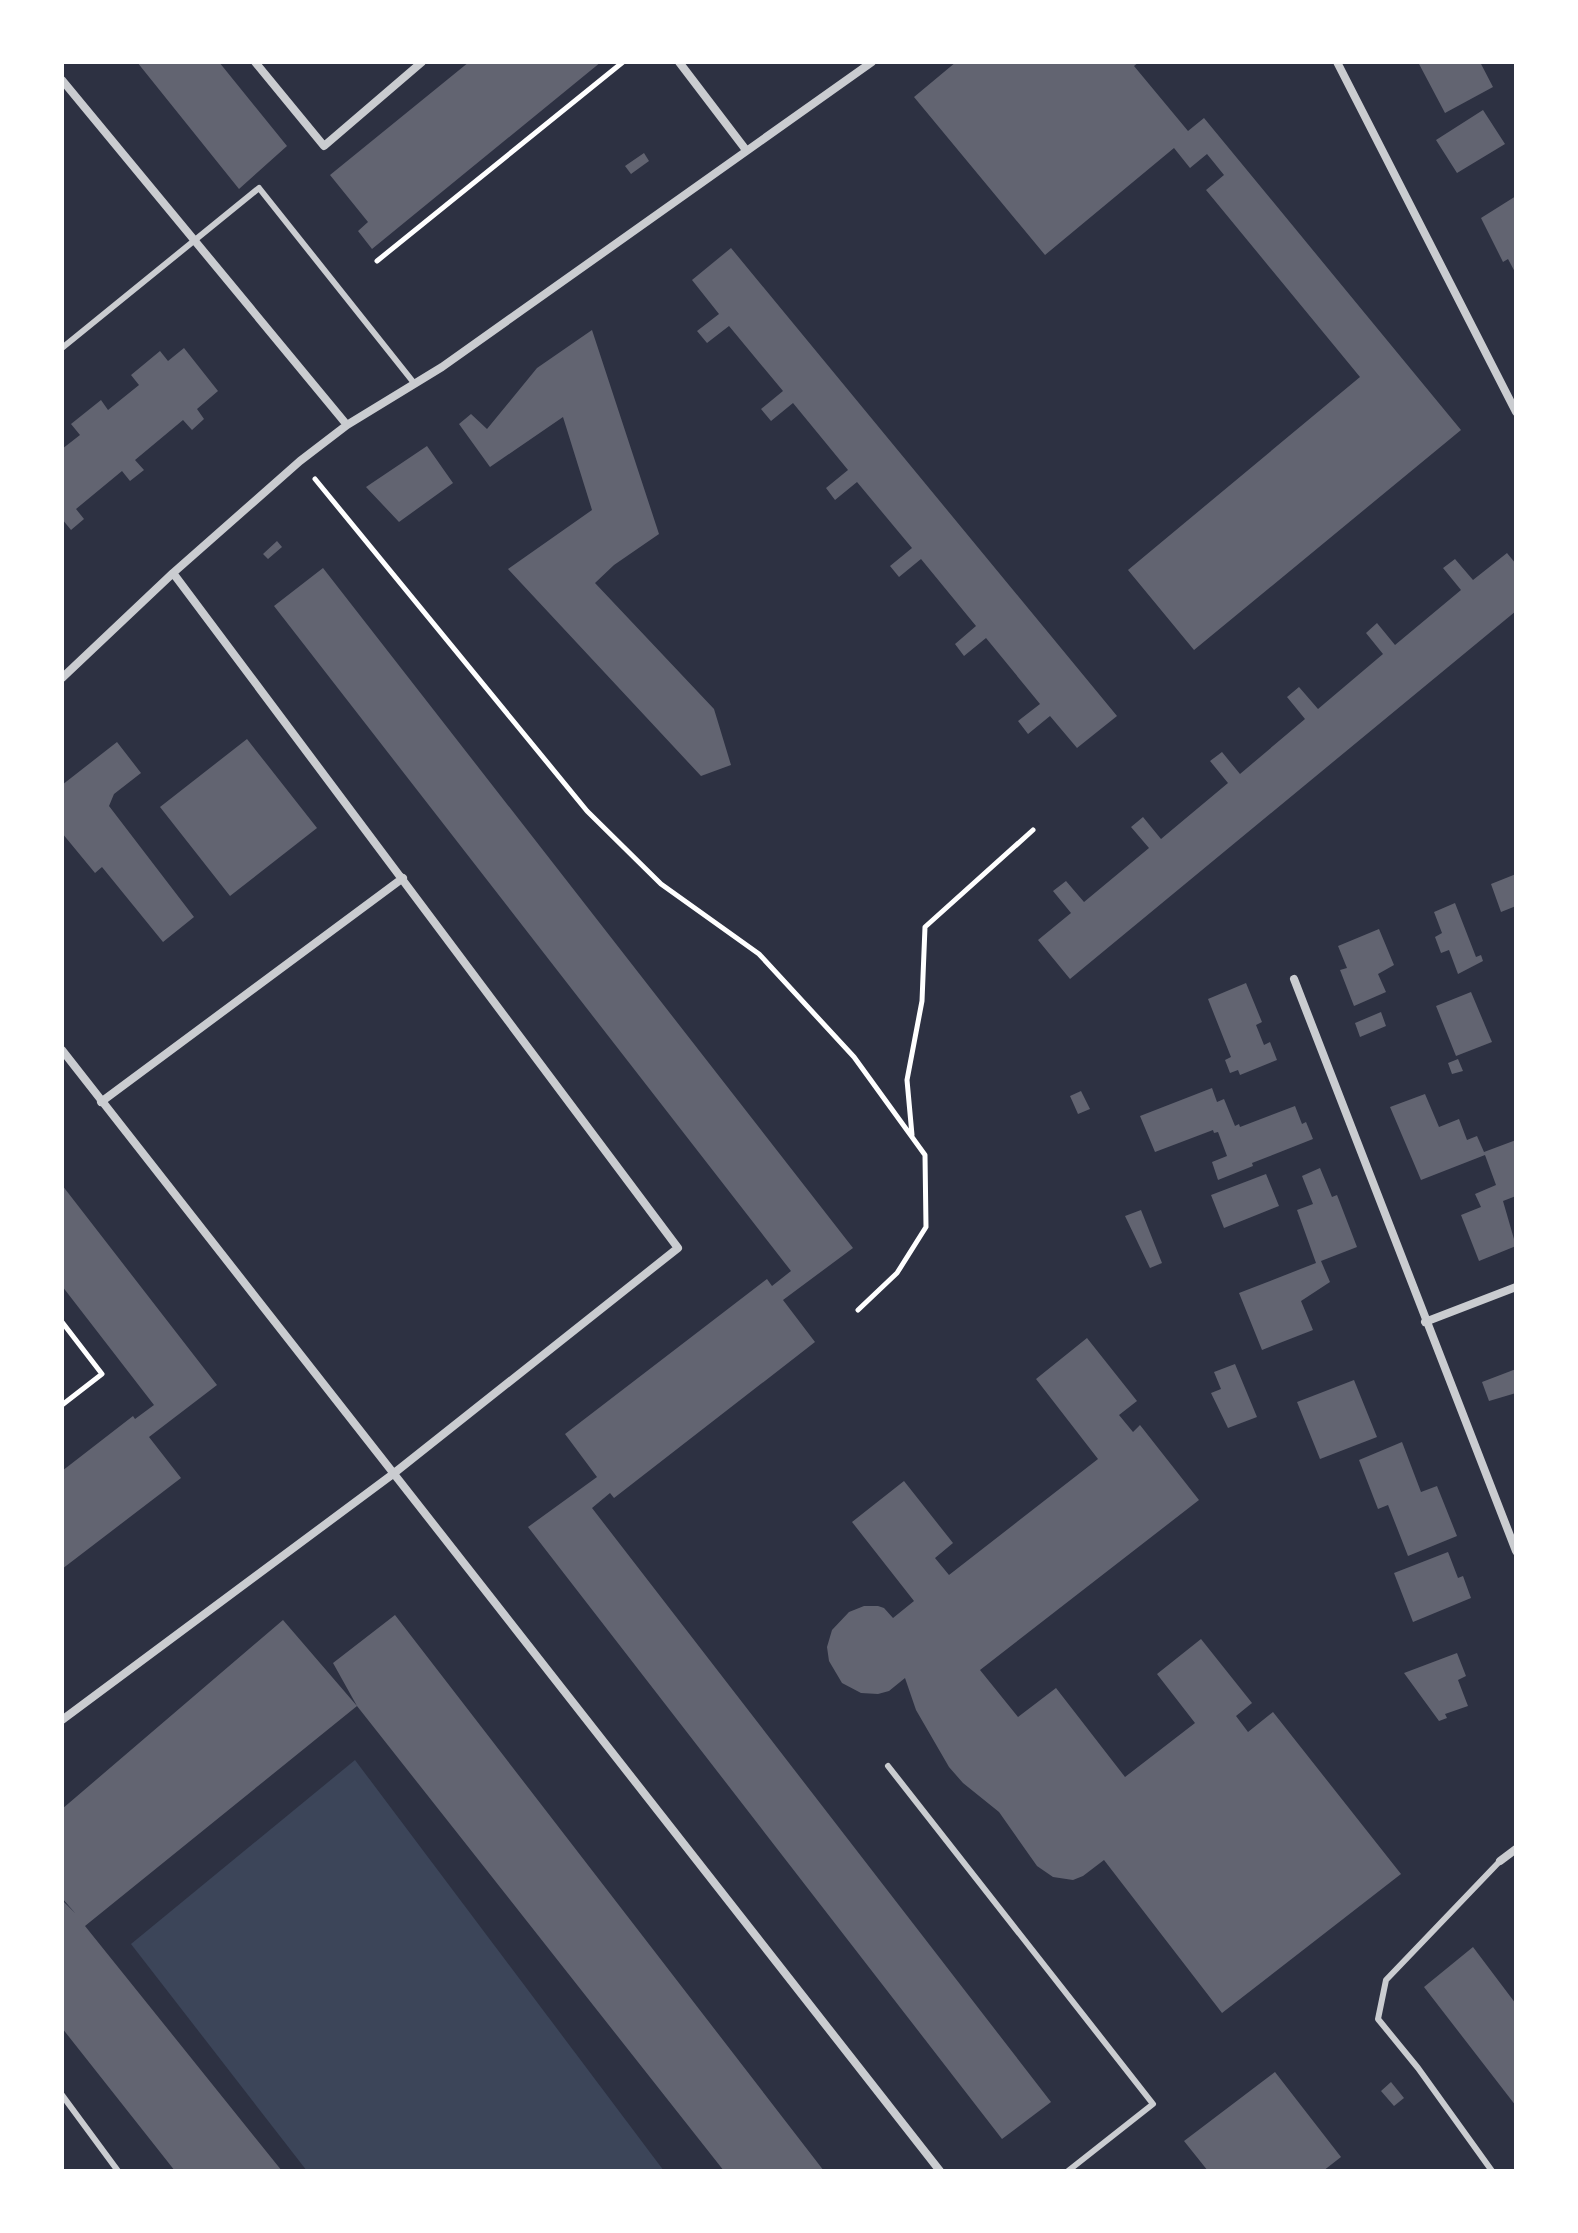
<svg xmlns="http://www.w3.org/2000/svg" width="1578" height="2233" viewBox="0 0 1578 2233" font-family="'Archivo Narrow',sans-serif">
<rect width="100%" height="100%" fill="#2d3142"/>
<!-- green -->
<path fill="#3c4559" d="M 355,1760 L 664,2171 L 307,2171 L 131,1944 Z"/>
<!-- building -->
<path fill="#626471" d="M 137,62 L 219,62 L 287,146 L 239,189 Z
M 469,62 L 601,62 L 372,249 L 358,231 L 368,222 L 330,175 Z
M 956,62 L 1139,62 L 1134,66 L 1188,131 L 1204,118 L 1461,430 L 1194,650 L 1128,570 L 1360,377 L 1206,190 L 1224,175 L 1207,154 L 1190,168 L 1174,148 L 1045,255 L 914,97 Z
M 1418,62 L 1480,62 L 1493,87 L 1445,113 Z
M 1483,110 L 1505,144 L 1457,173 L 1436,140 Z
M 644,153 L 649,161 L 631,174 L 625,166 Z
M 1516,196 L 1516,274 L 1508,259 L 1503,262 L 1481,218 Z
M 731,248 L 1117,716 L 1077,748 L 1050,716 L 1028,734 L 1018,721 L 1040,704 L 986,638 L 964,656 L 955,644 L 976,626 L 921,559 L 899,577 L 890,566 L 912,548 L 857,482 L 835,500 L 826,488 L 848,470 L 793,403 L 771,421 L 761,409 L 783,391 L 729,326 L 707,343 L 697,331 L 719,314 L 692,280 Z
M 592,330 L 659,534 L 614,565 L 595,583 L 714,709 L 731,765 L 701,776 L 508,569 L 592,510 L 563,417 L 490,467 L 459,424 L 471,414 L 487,429 L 537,368 Z
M 184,348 L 218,391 L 197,409 L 204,419 L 192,430 L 183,420 L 135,460 L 144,470 L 130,481 L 122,471 L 76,509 L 84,519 L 71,530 L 62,519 L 62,449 L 80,435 L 71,424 L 101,400 L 108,410 L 139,385 L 131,375 L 160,351 L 168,361 Z
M 427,446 L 453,483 L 399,522 L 366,487 Z
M 277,541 L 282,547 L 268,559 L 263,554 Z
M 1507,553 L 1516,564 L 1516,611 L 1070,979 L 1038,940 L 1071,913 L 1053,891 L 1066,881 L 1084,902 L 1149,848 L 1131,827 L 1143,817 L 1161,839 L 1228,783 L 1210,761 L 1222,752 L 1240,774 L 1305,719 L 1287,697 L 1299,687 L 1318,709 L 1383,654 L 1366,633 L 1377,623 L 1395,645 L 1461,590 L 1443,568 L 1455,559 L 1473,580 Z
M 323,568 L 853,1248 L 783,1300 L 815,1342 L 614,1498 L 610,1493 L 592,1508 L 1051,2102 L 1002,2139 L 528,1527 L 597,1477 L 565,1434 L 767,1279 L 772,1286 L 791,1271 L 274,606 Z
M 247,739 L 317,828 L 230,896 L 160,807 Z
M 117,742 L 141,773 L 114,794 L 109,806 L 194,917 L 163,942 L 102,867 L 95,873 L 62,833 L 62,785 Z
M 1516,874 L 1516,906 L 1501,912 L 1491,884 Z
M 1455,903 L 1476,957 L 1481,955 L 1483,961 L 1458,974 L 1449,950 L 1441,953 L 1435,937 L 1442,933 L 1434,912 Z
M 1379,929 L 1394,965 L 1378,974 L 1386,992 L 1354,1006 L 1340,970 L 1347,968 L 1338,946 Z
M 1246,983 L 1262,1022 L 1256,1025 L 1264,1045 L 1270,1042 L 1277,1060 L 1240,1075 L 1238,1070 L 1230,1073 L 1225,1060 L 1231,1057 L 1208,999 Z
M 1471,992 L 1492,1042 L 1456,1056 L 1436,1006 Z
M 1381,1012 L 1386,1026 L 1360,1037 L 1355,1023 Z
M 1458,1059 L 1463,1071 L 1452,1074 L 1448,1063 Z
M 1212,1088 L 1217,1102 L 1224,1099 L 1235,1126 L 1239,1124 L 1240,1127 L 1295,1106 L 1302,1124 L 1306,1122 L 1313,1139 L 1252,1163 L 1253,1166 L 1218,1180 L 1212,1162 L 1227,1156 L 1218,1132 L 1214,1133 L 1213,1130 L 1155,1152 L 1140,1116 Z
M 1081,1091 L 1090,1109 L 1078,1114 L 1070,1096 Z
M 1425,1094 L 1439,1127 L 1459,1119 L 1467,1140 L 1477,1136 L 1484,1152 L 1516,1140 L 1516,1196 L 1503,1201 L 1516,1246 L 1479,1261 L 1461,1215 L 1481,1207 L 1475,1194 L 1496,1185 L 1485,1155 L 1421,1180 L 1390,1107 Z
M 1320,1168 L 1332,1197 L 1337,1195 L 1357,1247 L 1321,1261 L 1330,1282 L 1301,1301 L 1313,1330 L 1262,1350 L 1239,1293 L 1316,1263 L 1297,1210 L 1313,1204 L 1302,1176 Z
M 1266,1174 L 1279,1206 L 1224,1228 L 1211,1195 Z
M 62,1185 L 217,1385 L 149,1437 L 181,1478 L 62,1569 L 62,1471 L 133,1416 L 135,1419 L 154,1405 L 62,1286 Z
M 1141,1210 L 1162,1263 L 1150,1268 L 1125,1216 Z
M 1087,1338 L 1137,1401 L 1119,1415 L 1133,1432 L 1140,1425 L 1199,1500 L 980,1670 L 1018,1717 L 1056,1688 L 1125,1777 L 1195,1723 L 1157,1674 L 1201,1639 L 1252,1703 L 1236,1716 L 1248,1732 L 1273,1712 L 1401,1874 L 1222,2013 L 1104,1860 L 1083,1876 L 1073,1880 L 1053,1877 L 1037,1866 L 999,1812 L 963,1783 L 949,1767 L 916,1710 L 905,1678 L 889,1691 L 878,1694 L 861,1693 L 842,1683 L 829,1661 L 827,1647 L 832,1630 L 849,1612 L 864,1606 L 878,1606 L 884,1608 L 893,1618 L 914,1601 L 852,1522 L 904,1481 L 953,1543 L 935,1558 L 949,1575 L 1098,1459 L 1036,1379 Z
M 1235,1364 L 1257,1417 L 1228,1428 L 1211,1393 L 1221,1389 L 1214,1372 Z
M 1516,1369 L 1516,1393 L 1489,1401 L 1482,1382 Z
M 1354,1380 L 1377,1437 L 1320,1459 L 1297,1402 Z
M 1402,1442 L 1421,1492 L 1437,1486 L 1457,1536 L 1408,1556 L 1388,1505 L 1378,1509 L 1359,1460 Z
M 1448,1552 L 1458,1578 L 1463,1576 L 1471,1598 L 1413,1622 L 1394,1573 Z
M 395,1615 L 824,2171 L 724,2171 L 357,1706 L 333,1663 Z
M 283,1620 L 357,1706 L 85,1926 L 282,2171 L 175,2171 L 62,2028 L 62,1900 L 75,1913 L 62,1898 L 62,1809 Z
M 1457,1653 L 1466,1676 L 1458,1680 L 1468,1706 L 1445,1714 L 1447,1718 L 1439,1721 L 1404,1673 Z
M 1473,1947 L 1516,2004 L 1516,2106 L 1424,1987 Z
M 1275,2072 L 1341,2157 L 1323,2171 L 1208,2171 L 1184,2141 Z
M 1391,2082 L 1404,2098 L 1394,2106 L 1381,2091 Z"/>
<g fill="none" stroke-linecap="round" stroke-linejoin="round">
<!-- path -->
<path stroke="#fff" stroke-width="5" d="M 377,261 L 623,62
M 315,479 L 587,811 L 661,884 L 759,954 L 854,1057 L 925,1155 L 926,1227 L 897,1273 L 858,1310
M 912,1135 L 907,1080 L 922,1001 L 925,927 L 1033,830
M 62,1322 L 102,1374 L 62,1405"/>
<!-- service -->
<path stroke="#caccd0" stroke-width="6" d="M 62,348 L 259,188 L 414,383
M 888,1766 L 1153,2104 L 1068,2171
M 62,2095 L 118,2171
M 1492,2171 L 1418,2068 L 1378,2019 L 1386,1980 L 1500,1861"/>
<!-- minor -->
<path stroke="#caccd0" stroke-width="8" d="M 255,62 L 324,146 L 422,62
M 679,62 L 746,150
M 1337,62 L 1516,412
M 62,80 L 347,425
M 62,678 L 173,573 L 300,461 L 347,425 L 442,367 L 872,62
M 1294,979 L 1516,1551
M 62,1050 L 940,2171
M 101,1102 L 403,878
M 1425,1322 L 1516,1287
M 62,1720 L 393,1474 L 678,1248 L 173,573
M 1500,1861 L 1516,1849"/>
</g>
<!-- border -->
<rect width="1578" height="2233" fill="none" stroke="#ffffff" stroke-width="128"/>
</svg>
